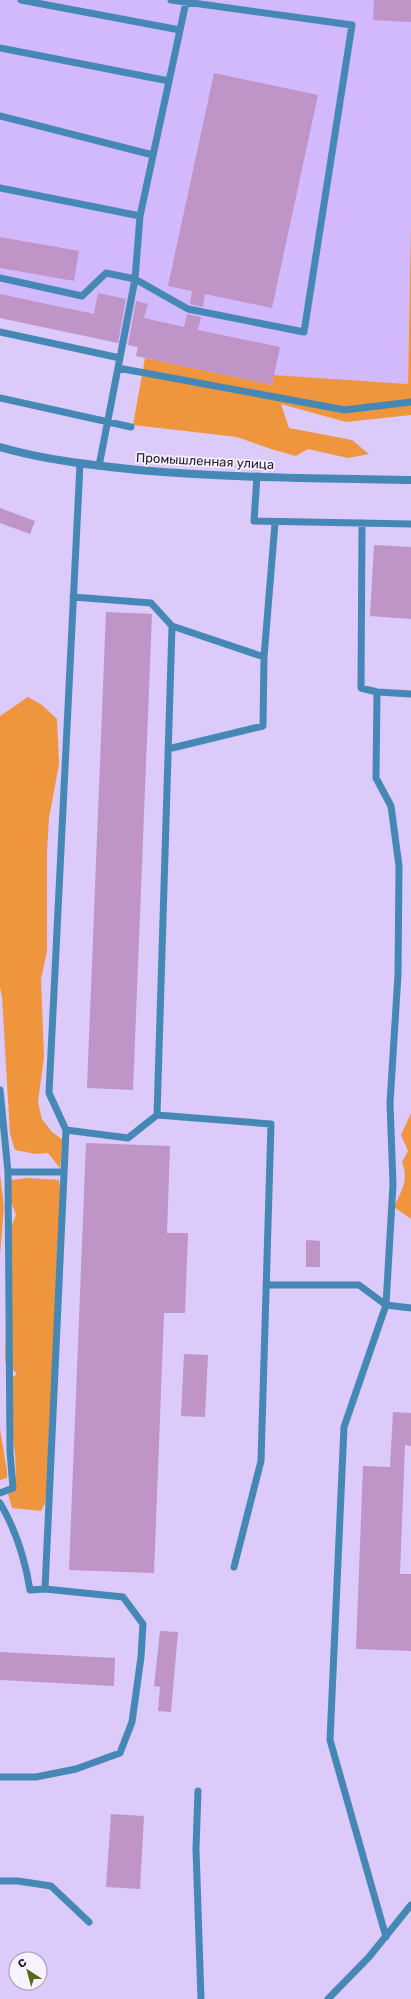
<svg xmlns="http://www.w3.org/2000/svg" width="411" height="1999" viewBox="0 0 411 1999" font-family="Rubik,sans-serif">
<rect width="100%" height="100%" fill="#dbcafa"/>
<!-- built -->
<path fill="#d2b9fc" d="M 0,0 L 411,0 L 411,222 L 408,384 L 275,375 L 272,385 L 136,356 L 138,347 L 0,318 Z"/>
<!-- green -->
<path fill="#ef953e" d="M 411,222 L 411,415 L 346,422 L 281,404 L 289,428 L 352,440 L 369,454 L 348,458 L 308,449 L 296,456 L 271,449 L 237,437 L 133,425 L 145,358 L 272,385 L 274,375 L 408,384 Z
M 28,697 L 42,705 L 57,719 L 59,764 L 49,818 L 47,852 L 47,951 L 41,979 L 44,1057 L 38,1102 L 42,1119 L 52,1132 L 63,1140 L 60,1168 L 48,1153 L 36,1154 L 15,1150 L 10,1134 L 2,997 L 0,988 L 0,716 Z
M 411,1113 L 411,1219 L 394,1207 C 402,1189 409,1181 402,1162 L 408,1151 L 401,1135 Z
M 0,1174 L 4,1207 L 0,1255 Z
M 28,1178 L 59,1180 L 61,1195 L 49,1468 L 45,1503 L 41,1511 L 12,1508 L 7,1490 L 16,1475 L 15,1453 L 9,1418 L 8,1381 L 17,1374 L 5,1361 L 9,1232 L 16,1215 L 10,1199 L 11,1180 Z
M 0,1429 L 7,1471 L 7,1478 L 0,1480 Z"/>
<!-- building -->
<path fill="#bf94c7" d="M 374,0 L 411,0 L 411,22 L 373,20 Z
M 214,73 L 318,95 L 272,308 L 205,294 L 203,307 L 190,304 L 192,291 L 168,286 Z
M 0,237 L 79,251 L 74,281 L 0,268 Z
M 98,293 L 126,299 L 118,343 L 0,318 L 0,294 L 94,314 Z
M 136,301 L 148,304 L 144,318 L 184,327 L 187,314 L 201,317 L 198,330 L 280,347 L 272,385 L 136,356 L 138,347 L 128,345 Z
M 0,508 L 35,521 L 30,534 L 0,523 Z
M 374,545 L 411,547 L 411,619 L 370,616 Z
M 106,612 L 152,614 L 133,1090 L 87,1088 Z
M 86,1143 L 170,1146 L 167,1233 L 188,1233 L 185,1313 L 164,1313 L 154,1573 L 69,1570 Z
M 306,1240 L 320,1241 L 320,1267 L 306,1267 Z
M 184,1354 L 208,1355 L 205,1417 L 181,1416 Z
M 393,1412 L 411,1413 L 411,1446 L 405,1445 L 400,1574 L 411,1574 L 411,1651 L 356,1649 L 363,1466 L 390,1467 Z
M 160,1631 L 178,1632 L 171,1712 L 158,1711 L 160,1687 L 154,1686 Z
M 0,1652 L 115,1658 L 114,1686 L 0,1680 Z
M 111,1814 L 144,1816 L 140,1889 L 106,1887 Z"/>
<g fill="none" stroke-linecap="round" stroke-linejoin="round">
<!-- service -->
<path stroke="#4688b5" stroke-width="7" d="M 21,0 L 180,30
M 171,0 C 231,8 291,16 352,25 L 304,332 L 188,309 L 135,279 L 140,216 L 180,30 L 186,2 L 186,0
M 0,48 L 169,81
M 0,116 L 153,155
M 0,188 L 140,216
M 0,278 L 82,296 L 106,273 L 135,279 L 118,368
M 0,332 L 120,358
M 0,398 L 131,427
M 80,464 L 49,1093 L 66,1130 L 128,1138 L 157,1115 L 271,1124 L 261,1461 L 234,1567
M 99,466 L 118,368 L 345,410 L 411,402
M 257,476 L 254,521 L 411,524
M 362,523 L 361,688 L 377,692 L 411,694
M 73,597 L 151,603 L 172,626 L 264,657
M 377,692 L 376,778 L 391,806 L 399,866 L 398,975 L 390,1103 L 393,1184 L 386,1305 L 411,1308
M 168,749 L 263,726 L 264,657 L 275,523
M 0,1090 L 8,1172 L 64,1172
M 157,1115 L 172,626
M 266,1285 L 359,1285 L 386,1305 L 344,1427 L 330,1740 L 386,1937
M 0,1493 L 13,1488 L 10,1452 L 8,1172
M 0,1503 C 16,1530 25,1559 30,1590 L 45,1589 L 123,1597 L 143,1624 L 141,1657 L 132,1722 L 120,1753 L 76,1769 L 36,1777 L 0,1777
M 45,1589 L 66,1130
M 198,1791 L 196,1849 L 201,1999
M 0,1881 L 18,1881 L 51,1886 L 89,1922
M 328,1999 L 369,1957 L 411,1905"/>
<!-- tertiary -->
<path stroke="#4688b5" stroke-width="8" d="M 0,447 C 45,460 91,465 138,470 C 229,478 320,478 411,480"/>
</g>
<g text-anchor="middle" dominant-baseline="central" stroke-width="3.5" stroke-linejoin="round" paint-order="stroke">
<!-- street labels -->
<g font-size="13" fill="#231a30" stroke="#f6f2ff">
<text transform="translate(205 461) rotate(3)">Промышленная улица</text>
</g>
</g>
<!-- north arrow -->
<g transform="translate(28 1971) rotate(324)"><circle r="19" fill="#f6f2ff" stroke="#a29cac"/>
<path d="M0-3L7 15L0 10L-7 15Z" fill="#596b17"/>
<text y="-6" font-size="11" font-weight="bold" text-anchor="middle" fill="#231a30">С</text>
</g>
</svg>
